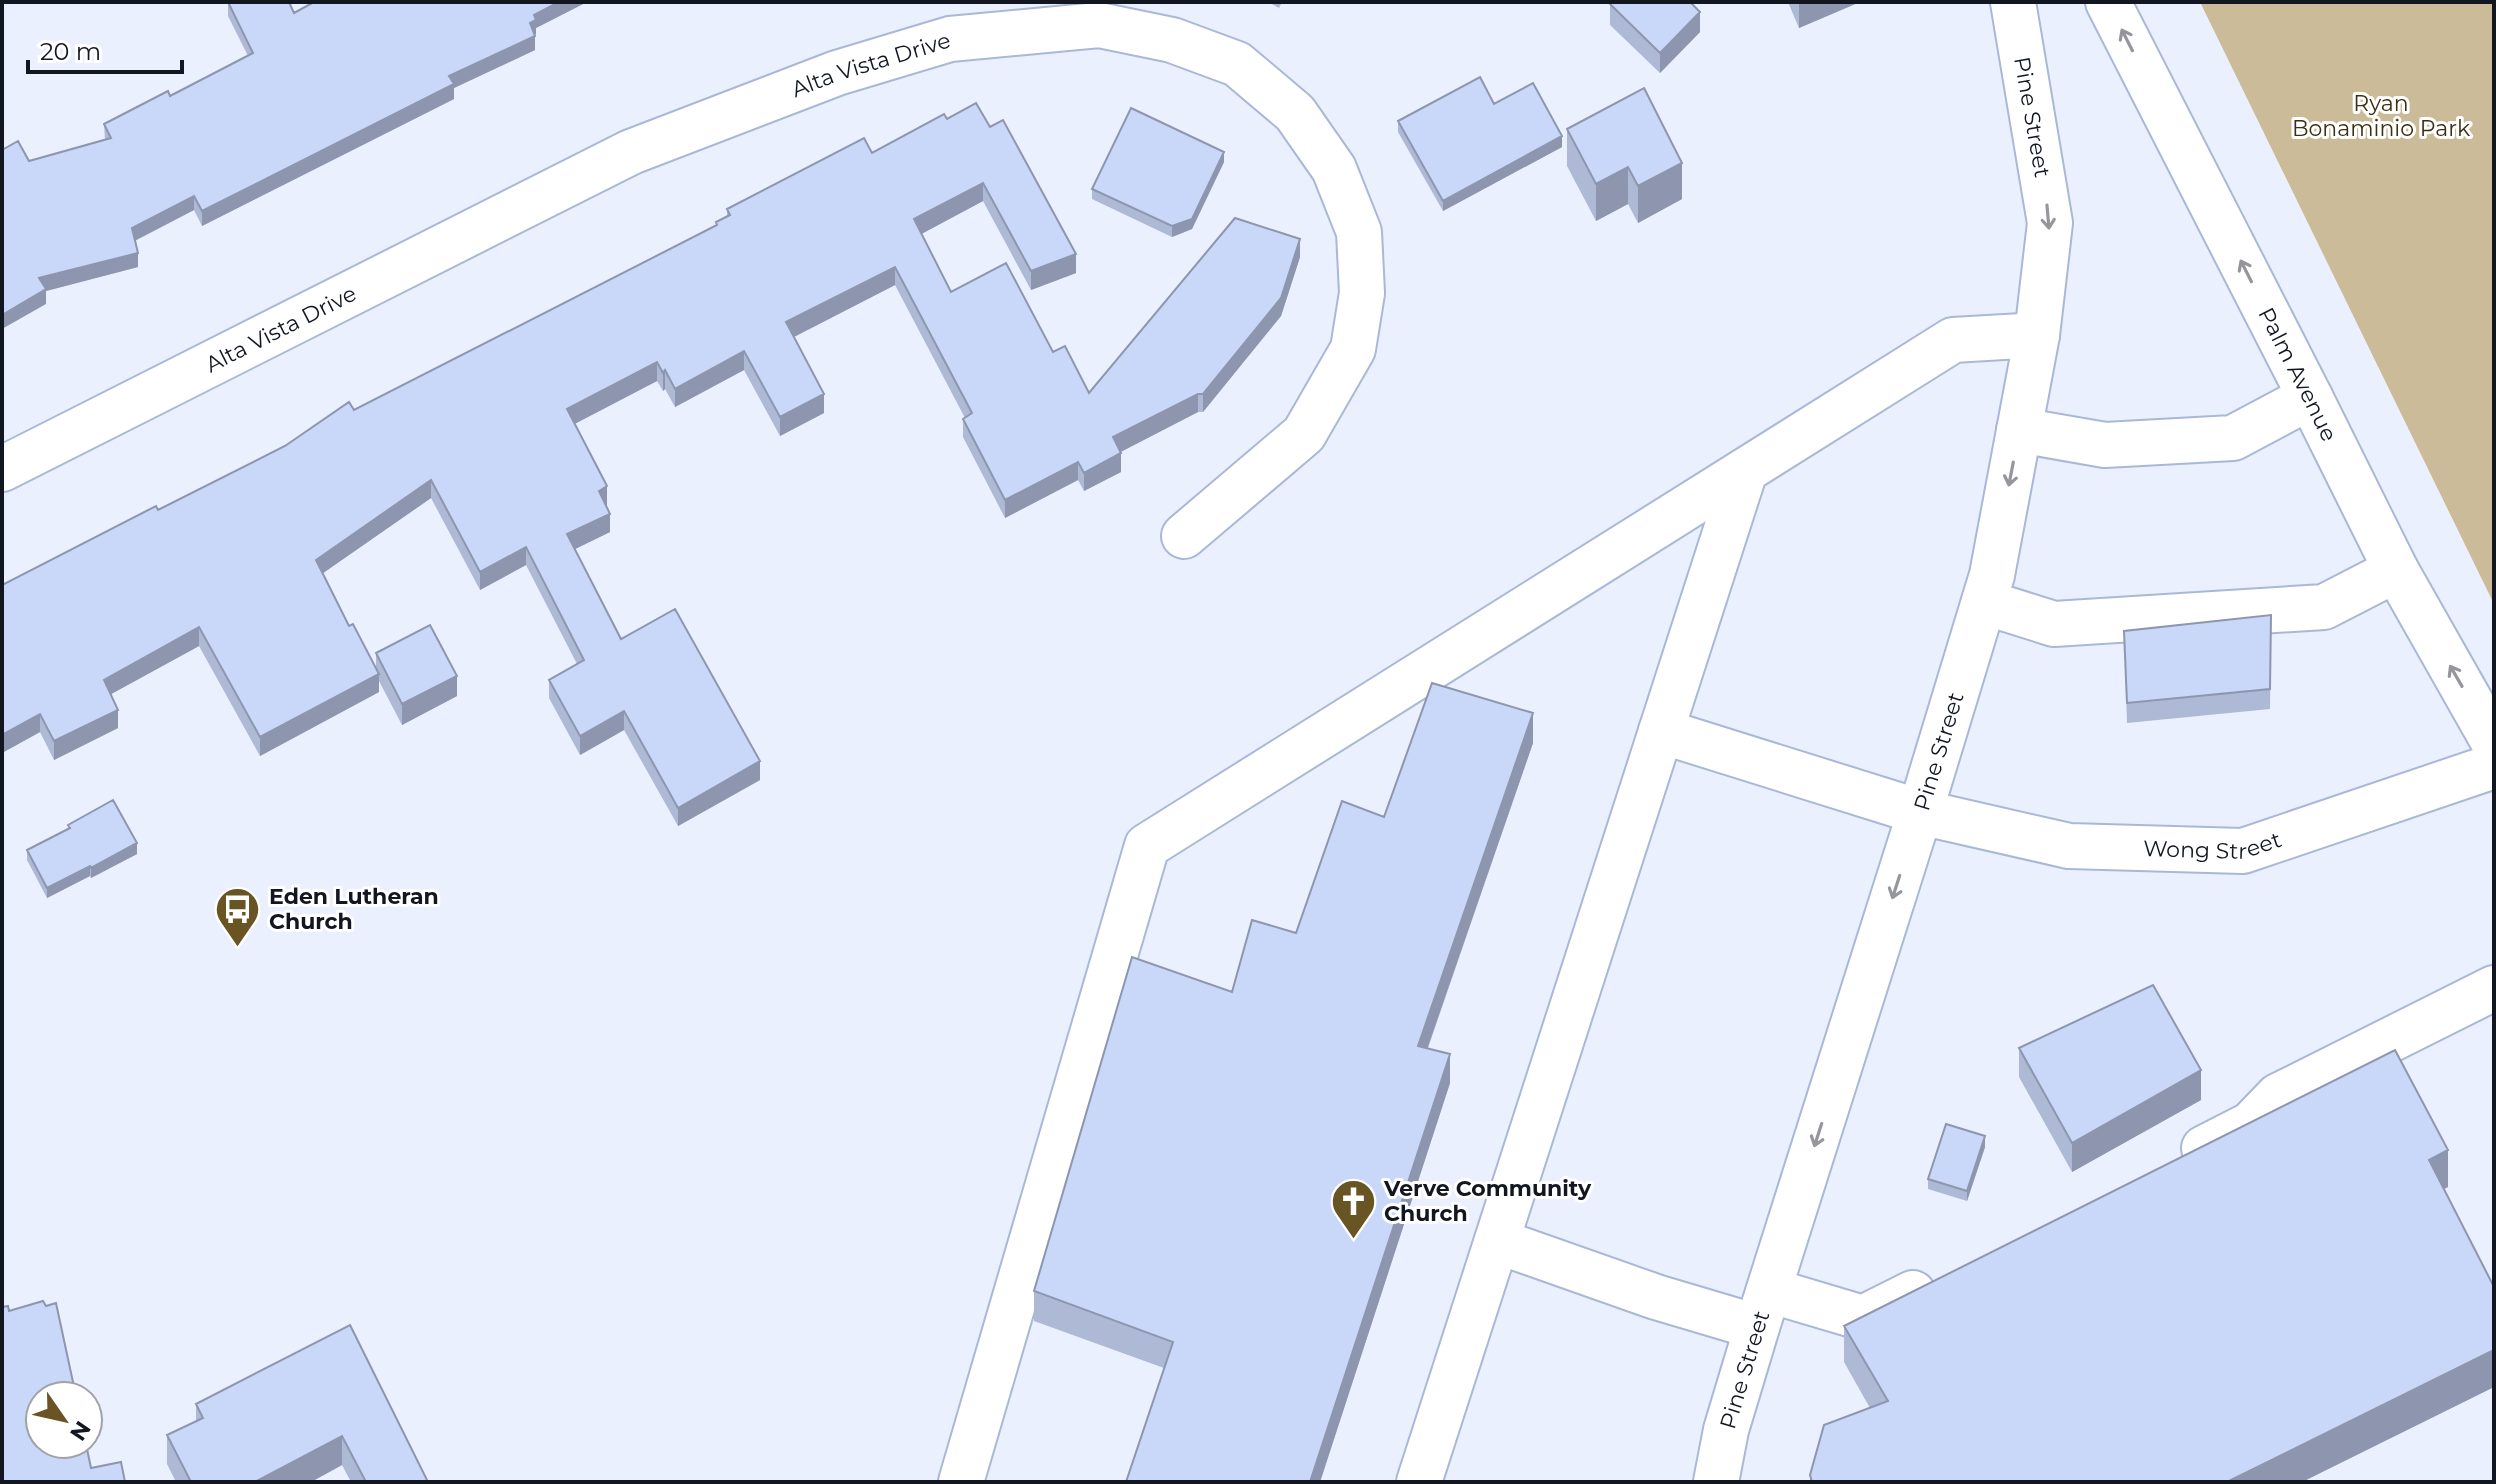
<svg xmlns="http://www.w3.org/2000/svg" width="2496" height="1484" viewBox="0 0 2496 1484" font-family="Montserrat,sans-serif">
<rect width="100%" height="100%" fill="#eaf0fd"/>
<!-- green -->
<path fill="#ccbb98" d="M 2200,2 L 2494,2 L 2494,604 Z"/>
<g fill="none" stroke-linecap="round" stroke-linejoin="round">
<defs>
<g id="minor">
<path id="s1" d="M 2108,2 L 2310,397 L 2396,570 L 2494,743"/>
<path d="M 2019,430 L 2105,445 L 2233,438 L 2310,397"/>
<path id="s2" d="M 2,469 L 631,152 L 837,73 L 950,39 L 1099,25 L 1172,40 L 1237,64 L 1295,113 L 1334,169 L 1359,232 L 1362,293 L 1353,349 L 1304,434 L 1184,536"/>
<path d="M 1984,602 L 2054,624 L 2324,607 L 2396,570"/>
<path id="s3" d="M 1661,731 L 1920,812 L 2069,846 L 2243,851 L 2494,766"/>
<path d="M 2204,1148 L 2251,1124 L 2278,1096 L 2494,988"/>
<path d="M 1497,1241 L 1656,1297 L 1757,1327"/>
<path d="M 1769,1290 L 1863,1318 L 1913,1293"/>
<path d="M 961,1482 L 1147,846 L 1953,340 L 2037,335"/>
<path d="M 1419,1482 L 1745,471"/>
<path id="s4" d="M 1716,1482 L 1726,1430 L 1757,1327 L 1920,812 L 1992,575 L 2037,335 L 2050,223 L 2013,2"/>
</g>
</defs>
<!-- minor casing -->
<use href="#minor" stroke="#aab8d7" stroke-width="48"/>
<!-- minor -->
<use href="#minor" stroke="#fff" stroke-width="44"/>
</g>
<!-- wall -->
<path fill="#adb9d5" d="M 228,2 L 294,13 L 314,2 L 587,2 L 536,28 L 536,34 L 535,35 L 535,50 L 454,88 L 454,99 L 202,226 L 194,210 L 135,241 L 138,267 L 46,291 L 46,304 L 29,161 L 105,140 L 104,124 L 170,96 L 248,56 L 228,16 Z
M 1268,2 L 1282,2 L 1279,8 Z
M 1788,2 L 1860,2 L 1799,28 Z
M 1610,4 L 1700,32 L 1660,73 L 1610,25 Z
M 1494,104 L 1562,147 L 1443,211 L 1398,132 L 1398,121 Z
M 947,119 L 990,127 L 1076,273 L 1031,290 L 983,201 L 921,234 L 951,292 L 1053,352 L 1089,393 L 1300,257 L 1281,316 L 1203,412 L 1198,412 L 1120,452 L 1121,472 L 1084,491 L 1078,480 L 1005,518 L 963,437 L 963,419 L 965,418 L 895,285 L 794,337 L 824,413 L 780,436 L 744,370 L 675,407 L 665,389 L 663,391 L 657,381 L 574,424 L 607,505 L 606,506 L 610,532 L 575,549 L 621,639 L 760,780 L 678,826 L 624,730 L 580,755 L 549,698 L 549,680 L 577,664 L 526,565 L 480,590 L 431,498 L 323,573 L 349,626 L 376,667 L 376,653 L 457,696 L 402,725 L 379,681 L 379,692 L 260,756 L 199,646 L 111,694 L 118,728 L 54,760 L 40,732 L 2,753 L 158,510 L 716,225 L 716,222 L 727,216 L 727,209 L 872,153 Z
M 1567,129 L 1682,199 L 1638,223 L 1628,204 L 1596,221 L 1567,166 Z
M 1224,162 L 1192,229 L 1172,237 L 1092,199 L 1092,189 Z
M 2271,615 L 2270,709 L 2127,723 L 2124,631 Z
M 1533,743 L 1428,1048 L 1450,1083 L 1320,1482 L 1126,1482 L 1164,1368 L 1034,1321 L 1034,1291 L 1232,992 L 1296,933 L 1384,817 Z
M 68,825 L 137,854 L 91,878 L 90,876 L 47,898 L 27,860 L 27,850 L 68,829 Z
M 2019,1048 L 2201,1100 L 2072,1172 L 2019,1077 Z
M 1985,1147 L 1967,1201 L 1928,1189 L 1928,1179 Z
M 2448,1187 L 2444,1189 L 2494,1287 L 2494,1387 L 2302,1482 L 1810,1482 L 1810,1475 L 1870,1408 L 1844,1362 L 1844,1326 Z
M 350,1325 L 428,1482 L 351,1482 L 342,1465 L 311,1482 L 176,1482 L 167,1464 L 167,1435 L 196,1421 L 196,1404 Z"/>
<!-- shaded-wall -->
<path fill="#8d96ae" d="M 559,2 L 587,2 L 536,28 L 536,34 L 530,38 L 530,23 L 534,15 Z
M 1799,2 L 1860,2 L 1799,28 Z
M 1700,12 L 1700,32 L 1660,73 L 1660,53 Z
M 535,36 L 535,50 L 454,88 L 454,99 L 202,226 L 202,211 L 449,76 Z
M 1562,136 L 1562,147 L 1443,211 L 1443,201 Z
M 1224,152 L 1224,162 L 1192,229 L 1172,237 L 1172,226 Z
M 1682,163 L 1682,199 L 1638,223 L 1638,186 Z
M 1628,167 L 1628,204 L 1596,221 L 1596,184 Z
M 983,183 L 983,201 L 914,238 L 914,219 Z
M 194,196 L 194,210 L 132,242 L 132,228 Z
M 1300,239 L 1300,257 L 1281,316 L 1203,412 L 1203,394 Z
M 138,253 L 138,267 L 46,291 L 46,304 L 2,329 L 2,315 L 39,278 Z
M 1076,254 L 1076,273 L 1031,290 L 1031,271 Z
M 895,267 L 895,285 L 786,341 L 786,322 Z
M 744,351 L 744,370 L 675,407 L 675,389 Z
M 657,362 L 657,381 L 567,428 L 567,409 Z
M 665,370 L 665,389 L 663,391 L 663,373 Z
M 824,394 L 824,413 L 780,436 L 780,417 Z
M 1198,394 L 1198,412 L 1113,456 L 1113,437 Z
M 1121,453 L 1121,472 L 1084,491 L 1084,473 Z
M 1078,462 L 1078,480 L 1005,518 L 1005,500 Z
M 431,480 L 431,498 L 316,578 L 316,560 Z
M 607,486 L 607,505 L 599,509 L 599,491 Z
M 610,514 L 610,532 L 567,553 L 567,534 Z
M 526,547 L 526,565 L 480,590 L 480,572 Z
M 199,627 L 199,646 L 104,698 L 104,680 Z
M 379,674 L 379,692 L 260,756 L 260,737 Z
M 457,676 L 457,696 L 402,725 L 402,704 Z
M 118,710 L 118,728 L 54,760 L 54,741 Z
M 624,711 L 624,730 L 580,755 L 580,736 Z
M 1533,713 L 1533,743 L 1418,1075 L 1418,1046 Z
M 40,714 L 40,732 L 2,753 L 2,735 Z
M 760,761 L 760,780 L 678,826 L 678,808 Z
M 137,843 L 137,854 L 91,878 L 91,868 Z
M 90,866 L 90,876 L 47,898 L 47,888 Z
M 1450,1054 L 1450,1083 L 1320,1482 L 1310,1482 Z
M 2201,1070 L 2201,1100 L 2072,1172 L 2072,1143 Z
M 1985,1136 L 1985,1147 L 1967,1201 L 1967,1191 Z
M 2448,1150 L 2448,1187 L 2429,1197 L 2429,1160 Z
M 2494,1350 L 2494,1387 L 2302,1482 L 2227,1482 Z
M 342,1436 L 342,1465 L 311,1482 L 255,1482 Z"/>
<!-- building -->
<path fill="#c9d7f8" stroke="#8d96ae" stroke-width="2" d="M 228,2 L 289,2 L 294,13 L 314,2 L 559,2 L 534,15 L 536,20 L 530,23 L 535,36 L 449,76 L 454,84 L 202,211 L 194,196 L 132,228 L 138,253 L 39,278 L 46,289 L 2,315 L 2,150 L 18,141 L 29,161 L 111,138 L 104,124 L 168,91 L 170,96 L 253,53 Z
M 1612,2 L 1690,2 L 1700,12 L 1660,53 L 1610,4 Z
M 1480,77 L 1494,104 L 1533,83 L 1562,136 L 1443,201 L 1398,121 Z
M 1644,88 L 1682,163 L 1638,186 L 1628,167 L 1596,184 L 1567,129 Z
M 976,103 L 990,127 L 1003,120 L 1076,254 L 1031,271 L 983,183 L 914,219 L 951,292 L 1006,263 L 1053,352 L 1065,346 L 1089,393 L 1235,218 L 1300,239 L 1281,298 L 1203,394 L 1198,394 L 1113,437 L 1121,453 L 1084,473 L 1078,462 L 1005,500 L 963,419 L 972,413 L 895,267 L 786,322 L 824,394 L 780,417 L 744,351 L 675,389 L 665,370 L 663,373 L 657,362 L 567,409 L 607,486 L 599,491 L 610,514 L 567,534 L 621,639 L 675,609 L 760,761 L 678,808 L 624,711 L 580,736 L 549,680 L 584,660 L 526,547 L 480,572 L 431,480 L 316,560 L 349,626 L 353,624 L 379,674 L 260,737 L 199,627 L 104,680 L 118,710 L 54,741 L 40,714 L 2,735 L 2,585 L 156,506 L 158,510 L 285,446 L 349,402 L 354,410 L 717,225 L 716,222 L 730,215 L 727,209 L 864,138 L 872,153 L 944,114 L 947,119 Z
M 1131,108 L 1224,152 L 1192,219 L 1172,226 L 1092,189 Z
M 2271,615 L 2270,689 L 2127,703 L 2124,631 Z
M 430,625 L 457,676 L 402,704 L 376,653 Z
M 1432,683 L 1533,713 L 1418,1046 L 1450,1054 L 1310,1482 L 1126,1482 L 1173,1342 L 1034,1291 L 1132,957 L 1232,992 L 1252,920 L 1296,933 L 1342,801 L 1384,817 Z
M 113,800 L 137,843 L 91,868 L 90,866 L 47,888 L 27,850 L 70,828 L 68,825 Z
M 2153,985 L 2201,1070 L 2072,1143 L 2019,1048 Z
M 2395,1050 L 2448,1150 L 2429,1160 L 2494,1287 L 2494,1350 L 2227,1482 L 1812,1482 L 1810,1475 L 1824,1425 L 1888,1401 L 1844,1326 Z
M 1946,1124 L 1985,1136 L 1967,1191 L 1928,1179 Z
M 43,1301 L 46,1306 L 56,1303 L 76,1396 L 40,1396 L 40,1444 L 86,1444 L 91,1468 L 121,1462 L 125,1482 L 2,1482 L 2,1307 L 8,1306 L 9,1311 Z
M 350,1325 L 428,1482 L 366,1482 L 342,1436 L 255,1482 L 191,1482 L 167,1435 L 203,1418 L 196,1404 Z"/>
<!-- one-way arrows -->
<defs><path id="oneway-shaft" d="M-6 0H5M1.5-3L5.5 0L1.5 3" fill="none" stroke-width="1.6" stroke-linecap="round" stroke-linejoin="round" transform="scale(2)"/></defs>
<g stroke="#94969b">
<use href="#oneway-shaft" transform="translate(2127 40) rotate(-117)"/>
<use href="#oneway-shaft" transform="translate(2048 217) rotate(85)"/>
<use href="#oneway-shaft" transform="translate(2246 271) rotate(-117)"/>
<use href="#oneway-shaft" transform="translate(2011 474) rotate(101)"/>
<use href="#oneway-shaft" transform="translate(2456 676) rotate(-120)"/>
<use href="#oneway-shaft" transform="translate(1896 887) rotate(108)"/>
<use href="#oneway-shaft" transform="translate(1818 1135) rotate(108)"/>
</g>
<!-- icons -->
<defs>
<symbol id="bus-pin" viewBox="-11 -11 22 30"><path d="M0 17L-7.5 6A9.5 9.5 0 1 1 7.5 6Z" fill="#695423" stroke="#fff"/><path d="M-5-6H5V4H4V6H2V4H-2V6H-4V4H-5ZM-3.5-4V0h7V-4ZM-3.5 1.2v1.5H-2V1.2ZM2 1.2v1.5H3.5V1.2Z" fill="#fff"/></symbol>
<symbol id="church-pin" viewBox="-11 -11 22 30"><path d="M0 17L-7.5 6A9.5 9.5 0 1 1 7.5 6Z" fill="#695423" stroke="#fff"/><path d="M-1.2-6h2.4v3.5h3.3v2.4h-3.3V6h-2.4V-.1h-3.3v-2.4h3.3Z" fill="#fff"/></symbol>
</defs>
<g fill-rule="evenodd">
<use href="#bus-pin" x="212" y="884" width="51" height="69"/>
<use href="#church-pin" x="1328" y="1176" width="51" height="69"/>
</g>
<g text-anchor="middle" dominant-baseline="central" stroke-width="6" stroke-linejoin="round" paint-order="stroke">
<!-- street labels -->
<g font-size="22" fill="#111621" stroke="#fff">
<text stroke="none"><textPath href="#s2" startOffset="960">Alta Vista Drive</textPath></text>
<text transform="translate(2032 117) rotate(80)">Pine Street</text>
<text stroke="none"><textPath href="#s2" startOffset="312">Alta Vista Drive</textPath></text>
<text stroke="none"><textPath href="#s1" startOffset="418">Palm Avenue</textPath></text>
<text stroke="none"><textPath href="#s4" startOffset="764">Pine Street</textPath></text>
<text stroke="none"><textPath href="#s3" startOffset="568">Wong Street</textPath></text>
<text stroke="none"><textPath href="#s4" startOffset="116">Pine Street</textPath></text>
</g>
<!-- park labels -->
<g font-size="22" fill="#3b2f14" stroke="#fff">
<text x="2381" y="103">Ryan<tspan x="2381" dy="25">Bonaminio Park</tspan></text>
</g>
<!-- poi labels -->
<g font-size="22" font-weight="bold" fill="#111621" stroke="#fff" text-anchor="start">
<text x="269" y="896">Eden Lutheran<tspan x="269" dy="25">Church</tspan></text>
<text x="1384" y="1188">Verve Community<tspan x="1384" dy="25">Church</tspan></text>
</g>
</g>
<!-- border -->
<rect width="2496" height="1484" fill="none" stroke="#111621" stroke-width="8"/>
<!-- north arrow -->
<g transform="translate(64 1420) rotate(124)"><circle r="38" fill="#ffffff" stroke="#a0a2a6" stroke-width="2"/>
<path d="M0-6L14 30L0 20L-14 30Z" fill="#695423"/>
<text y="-12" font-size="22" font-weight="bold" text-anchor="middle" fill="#111621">N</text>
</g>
<!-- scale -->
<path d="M28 60v12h154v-12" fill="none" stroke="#111621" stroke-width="4"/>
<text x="40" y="60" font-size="24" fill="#111621" stroke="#ffffff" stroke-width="6" paint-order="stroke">20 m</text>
</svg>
